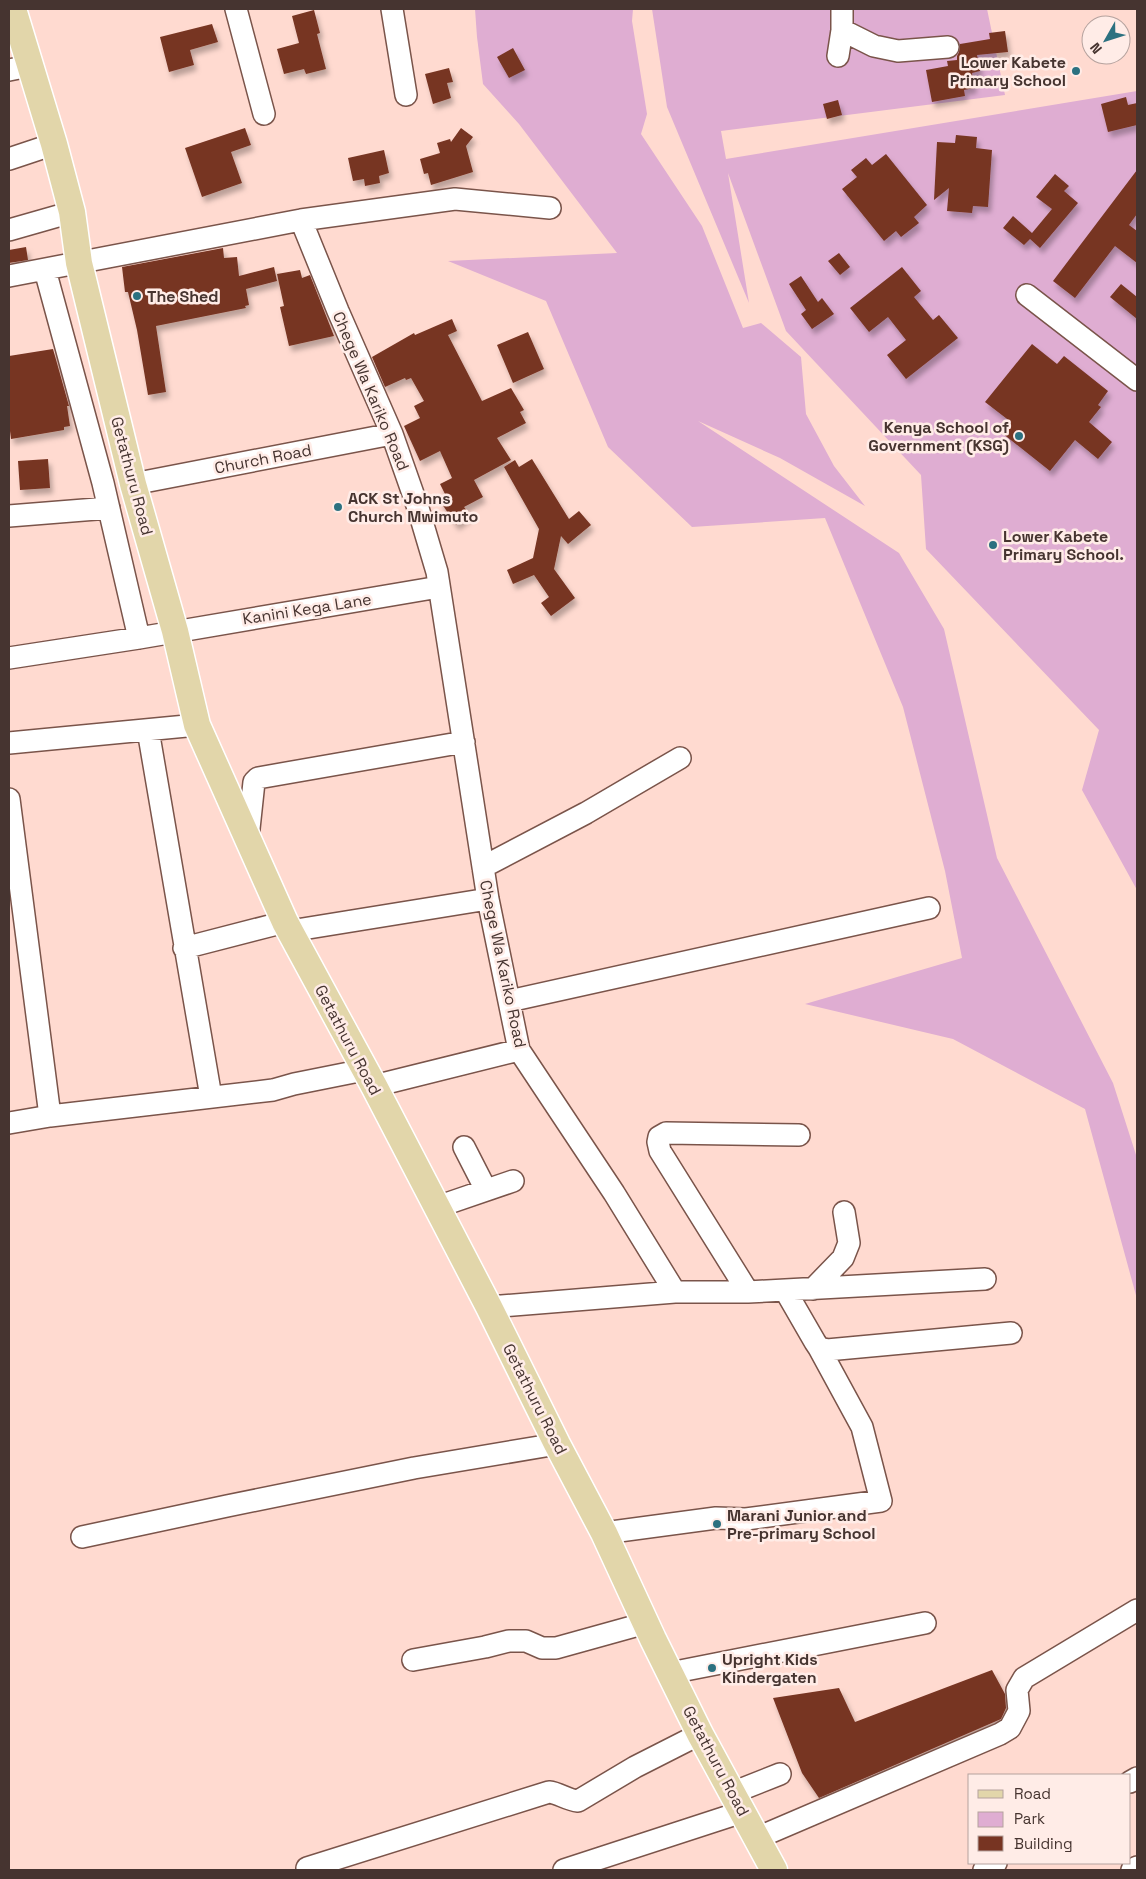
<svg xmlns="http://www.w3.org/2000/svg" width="1146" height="1879" viewBox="0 0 1146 1879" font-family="'Space Grotesk',sans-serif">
<defs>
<filter id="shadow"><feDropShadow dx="3" dy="5.5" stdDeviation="2.5" flood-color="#0004"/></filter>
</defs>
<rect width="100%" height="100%" fill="#ffdad0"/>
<!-- green -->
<path fill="#dfadd2" d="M 475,9 L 633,9 L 632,21 L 647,114 L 641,134 L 702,226 L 743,328 L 761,323 L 801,357 L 806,414 L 834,466 L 865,506 L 780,458 L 698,421 L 899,553 L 944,629 L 997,858 L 1113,1083 L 1137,1158 L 1137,1299 L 1085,1109 L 953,1039 L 805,1004 L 962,958 L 945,871 L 903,707 L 825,518 L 692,527 L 608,447 L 546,301 L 448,261 L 617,253 L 519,124 L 483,84 L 477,37 Z
M 652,9 L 987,9 L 1005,95 L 721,131 L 726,159 L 1137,91 L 1137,890 L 1082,790 L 1099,730 L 926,549 L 921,475 L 786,331 L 728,173 L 749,303 L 667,107 Z"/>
<!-- building -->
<path fill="#773422" filter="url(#shadow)" d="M 314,10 L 320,33 L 317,34 L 326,69 L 306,74 L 304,69 L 284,74 L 277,49 L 299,43 L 292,16 Z
M 212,24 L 218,42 L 190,50 L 194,65 L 169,72 L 160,37 Z
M 1005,31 L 1008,52 L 977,55 L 980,71 L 972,73 L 974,88 L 964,90 L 965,96 L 932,102 L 926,70 L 948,66 L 947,61 L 957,60 L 957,56 L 959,52 L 960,44 L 990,39 L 989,33 Z
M 513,48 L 525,70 L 509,78 L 497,57 Z
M 449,68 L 453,82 L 447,83 L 451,98 L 433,104 L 425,74 Z
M 1126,97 L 1128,105 L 1137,103 L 1137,125 L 1108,132 L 1101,104 Z
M 838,100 L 842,115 L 827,119 L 823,104 Z
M 245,128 L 251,145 L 231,152 L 242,183 L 202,197 L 185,148 Z
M 461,128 L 473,137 L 466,146 L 473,172 L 431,185 L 428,173 L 424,174 L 420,159 L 440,153 L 437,143 L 450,139 L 451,142 Z
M 956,135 L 977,137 L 976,148 L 992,150 L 988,207 L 973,206 L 972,213 L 947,211 L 949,188 L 934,200 L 937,142 L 955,143 Z
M 384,150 L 389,173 L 379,176 L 380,183 L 365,186 L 364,179 L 353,181 L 348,158 Z
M 886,154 L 927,205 L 914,217 L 919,223 L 901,237 L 896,231 L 884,241 L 842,189 L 857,177 L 851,170 L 866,158 L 872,165 Z
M 1137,170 L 1137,214 L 1129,225 L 1137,231 L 1137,263 L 1115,246 L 1075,298 L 1053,281 Z
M 1055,174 L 1069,186 L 1064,191 L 1078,203 L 1040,248 L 1030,239 L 1024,245 L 1003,228 L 1013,216 L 1032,233 L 1052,209 L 1036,197 Z
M 26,247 L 28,260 L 9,263 L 9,250 Z
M 223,248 L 224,258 L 237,257 L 239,276 L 274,267 L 277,281 L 246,289 L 249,305 L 245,306 L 246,308 L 156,326 L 166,392 L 148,395 L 137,330 L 128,292 L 125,292 L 122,267 Z
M 839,253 L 850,267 L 840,275 L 828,261 Z
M 902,267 L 921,291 L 914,297 L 933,320 L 939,315 L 958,338 L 906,379 L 887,355 L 906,340 L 888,317 L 869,332 L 850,308 Z
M 300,270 L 302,278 L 310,275 L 334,336 L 289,346 L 280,307 L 284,306 L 277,274 Z
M 801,276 L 818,302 L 822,298 L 834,314 L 812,329 L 801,314 L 806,310 L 789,284 Z
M 1121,284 L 1137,297 L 1137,319 L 1110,297 Z
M 452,319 L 457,331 L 448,335 L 482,401 L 511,388 L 524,410 L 520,412 L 526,423 L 497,438 L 511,460 L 474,480 L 483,497 L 464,507 L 470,515 L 456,525 L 440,501 L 446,496 L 440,484 L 452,478 L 440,451 L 420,461 L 404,426 L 420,418 L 414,406 L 424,401 L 411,378 L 406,380 L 405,378 L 385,387 L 372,357 L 414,333 L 415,335 Z
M 528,332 L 544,369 L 513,383 L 497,345 Z
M 1032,344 L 1057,364 L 1064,356 L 1108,391 L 1098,405 L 1101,407 L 1089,422 L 1112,442 L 1098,459 L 1075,440 L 1050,471 L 1002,433 L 1011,422 L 985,402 Z
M 53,349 L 69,406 L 67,406 L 70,426 L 64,427 L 64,430 L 11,439 L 9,423 L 9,356 Z
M 48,459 L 50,488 L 20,490 L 18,461 Z
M 532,459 L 569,519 L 579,511 L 591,525 L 568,544 L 561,536 L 554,569 L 575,598 L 551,616 L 541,603 L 549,597 L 534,575 L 513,584 L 507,570 L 533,558 L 539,529 L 504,467 L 515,460 L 519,467 Z
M 992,1670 L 1005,1694 L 1006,1708 L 1001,1719 L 819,1798 L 802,1773 L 773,1698 L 839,1688 L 855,1722 Z"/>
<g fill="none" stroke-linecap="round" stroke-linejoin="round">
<defs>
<path id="minor" d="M 236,9 L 264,114
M 392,9 L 406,95
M 842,30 L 874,46 L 898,51 L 948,47
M 838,56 L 842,30 L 842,9
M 9,70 L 29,66
M 9,159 L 54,144
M 301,220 L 338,311 L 392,434 L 418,508 L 437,572 L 488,899 L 519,1050 L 614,1193 L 675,1292
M 9,230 L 72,212
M 45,270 L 103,483 L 139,638
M 9,276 L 301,220 L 455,199 L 550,208
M 1027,295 L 1137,380
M 133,484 L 392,434
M 9,516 L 109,508
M 9,658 L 139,638 L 439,587
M 148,730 L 211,1097
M 9,743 L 197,725
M 9,799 L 50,1116 L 273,1090 L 294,1084 L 364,1070
M 248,838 L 254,782 L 258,778 L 464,742
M 483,867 L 586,813 L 680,758
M 290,931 L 488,899
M 184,948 L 285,922
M 509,1001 L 929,908
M 374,1086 L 519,1050
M 9,1123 L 50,1116
M 464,1147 L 486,1190
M 437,1207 L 513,1181
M 813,1289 L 843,1258 L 849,1243 L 844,1212
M 785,1290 L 815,1342 L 819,1348 L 827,1350 L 1011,1333
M 748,1292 L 660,1151 L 658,1142 L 659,1137 L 666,1133 L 799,1135
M 489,1307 L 675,1292 L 748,1292 L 985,1279
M 604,1533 L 716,1518 L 746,1519 L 881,1501 L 862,1427 L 819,1348
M 82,1537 L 227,1506 L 414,1468 L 557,1444
M 413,1660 L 485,1647 L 509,1641 L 526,1641 L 542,1648 L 556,1648 L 646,1623
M 670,1673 L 925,1623
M 1130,1782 L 1137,1778
M 732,1793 L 780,1774
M 757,1838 L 1000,1734 L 1010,1728 L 1019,1711 L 1017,1690 L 1024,1678 L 1137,1610
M 307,1868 L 549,1792 C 559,1793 567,1800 578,1801 L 635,1767 L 700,1734
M 564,1870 L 742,1812
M 984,1870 L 996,1863
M 1132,1870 L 1137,1867"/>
<path id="major" d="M 13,9 L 54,144 L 72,212 L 79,263 L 133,484 L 175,631 L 197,725 L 285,922 L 374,1086 L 489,1307 L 557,1444 L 604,1533 L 653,1639 L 700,1734 L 774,1870"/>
</defs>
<!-- minor casing -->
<use href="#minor" stroke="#7a544a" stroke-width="24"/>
<!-- major casing -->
<use href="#major" stroke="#fff" stroke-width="29"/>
<!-- minor -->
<use href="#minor" stroke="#fff" stroke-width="21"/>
<!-- major -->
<use href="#major" stroke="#e2d6aa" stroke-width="26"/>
</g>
<!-- markers -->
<g fill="#2c7180" stroke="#ffece7" stroke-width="2">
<circle cx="1076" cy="71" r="5"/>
<circle cx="137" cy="296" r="5"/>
<circle cx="1019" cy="436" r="5"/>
<circle cx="338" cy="507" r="5"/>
<circle cx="993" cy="545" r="5"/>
<circle cx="717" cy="1524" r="5"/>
<circle cx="712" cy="1668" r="5"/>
</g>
<g text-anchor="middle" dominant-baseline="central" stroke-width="5" stroke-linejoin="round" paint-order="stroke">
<!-- poi labels -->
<g font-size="16" font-weight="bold" fill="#463430" stroke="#ffece7" text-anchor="start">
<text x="1066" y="62" text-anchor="end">Lower Kabete<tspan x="1066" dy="18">Primary School</tspan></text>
<text x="147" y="296">The Shed</text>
<text x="1009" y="427" text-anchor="end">Kenya School of<tspan x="1009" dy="18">Government (KSG)</tspan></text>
<text x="348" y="498">ACK St Johns<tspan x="348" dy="18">Church Mwimuto</tspan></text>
<text x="1003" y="536">Lower Kabete<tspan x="1003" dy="18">Primary School.</tspan></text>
<text x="727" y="1515">Marani Junior and<tspan x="727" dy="18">Pre-primary School</tspan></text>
<text x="722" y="1659">Upright Kids<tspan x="722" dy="18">Kindergaten</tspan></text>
</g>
<!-- street labels -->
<g font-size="16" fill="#463430" stroke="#ffece7">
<text transform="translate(371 391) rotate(67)">Chege Wa Kariko Road</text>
<text transform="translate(263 459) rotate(-11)">Church Road</text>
<text transform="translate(132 476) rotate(75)">Getathuru Road</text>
<text transform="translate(307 609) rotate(-9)">Kanini Kega Lane</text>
<text transform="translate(503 964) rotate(78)">Chege Wa Kariko Road</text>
<text transform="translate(348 1040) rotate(62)">Getathuru Road</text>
<text transform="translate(535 1399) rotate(63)">Getathuru Road</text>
<text transform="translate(716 1761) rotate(62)">Getathuru Road</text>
</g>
</g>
<!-- border -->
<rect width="1146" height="1879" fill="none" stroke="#463430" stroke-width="20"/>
<!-- legend -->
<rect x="968" y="1774" width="162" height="90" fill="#ffece7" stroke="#b5a29e"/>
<rect x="978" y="1790" width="25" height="8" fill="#e2d6aa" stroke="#b5a29e"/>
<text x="1014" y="1799" font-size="15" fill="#463430">Road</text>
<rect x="978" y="1812" width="25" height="15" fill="#dfadd2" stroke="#b5a29e"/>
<text x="1014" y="1824" font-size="15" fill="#463430">Park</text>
<rect x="978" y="1836" width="25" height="15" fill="#773422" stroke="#b5a29e"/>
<text x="1014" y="1849" font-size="15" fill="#463430">Building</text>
<!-- north arrow -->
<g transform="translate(1106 40) rotate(231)"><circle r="24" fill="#ffece7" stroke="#b5a29e"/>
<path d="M0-4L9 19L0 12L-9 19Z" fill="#2c7180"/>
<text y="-8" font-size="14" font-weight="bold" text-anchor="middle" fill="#463430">N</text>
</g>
</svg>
